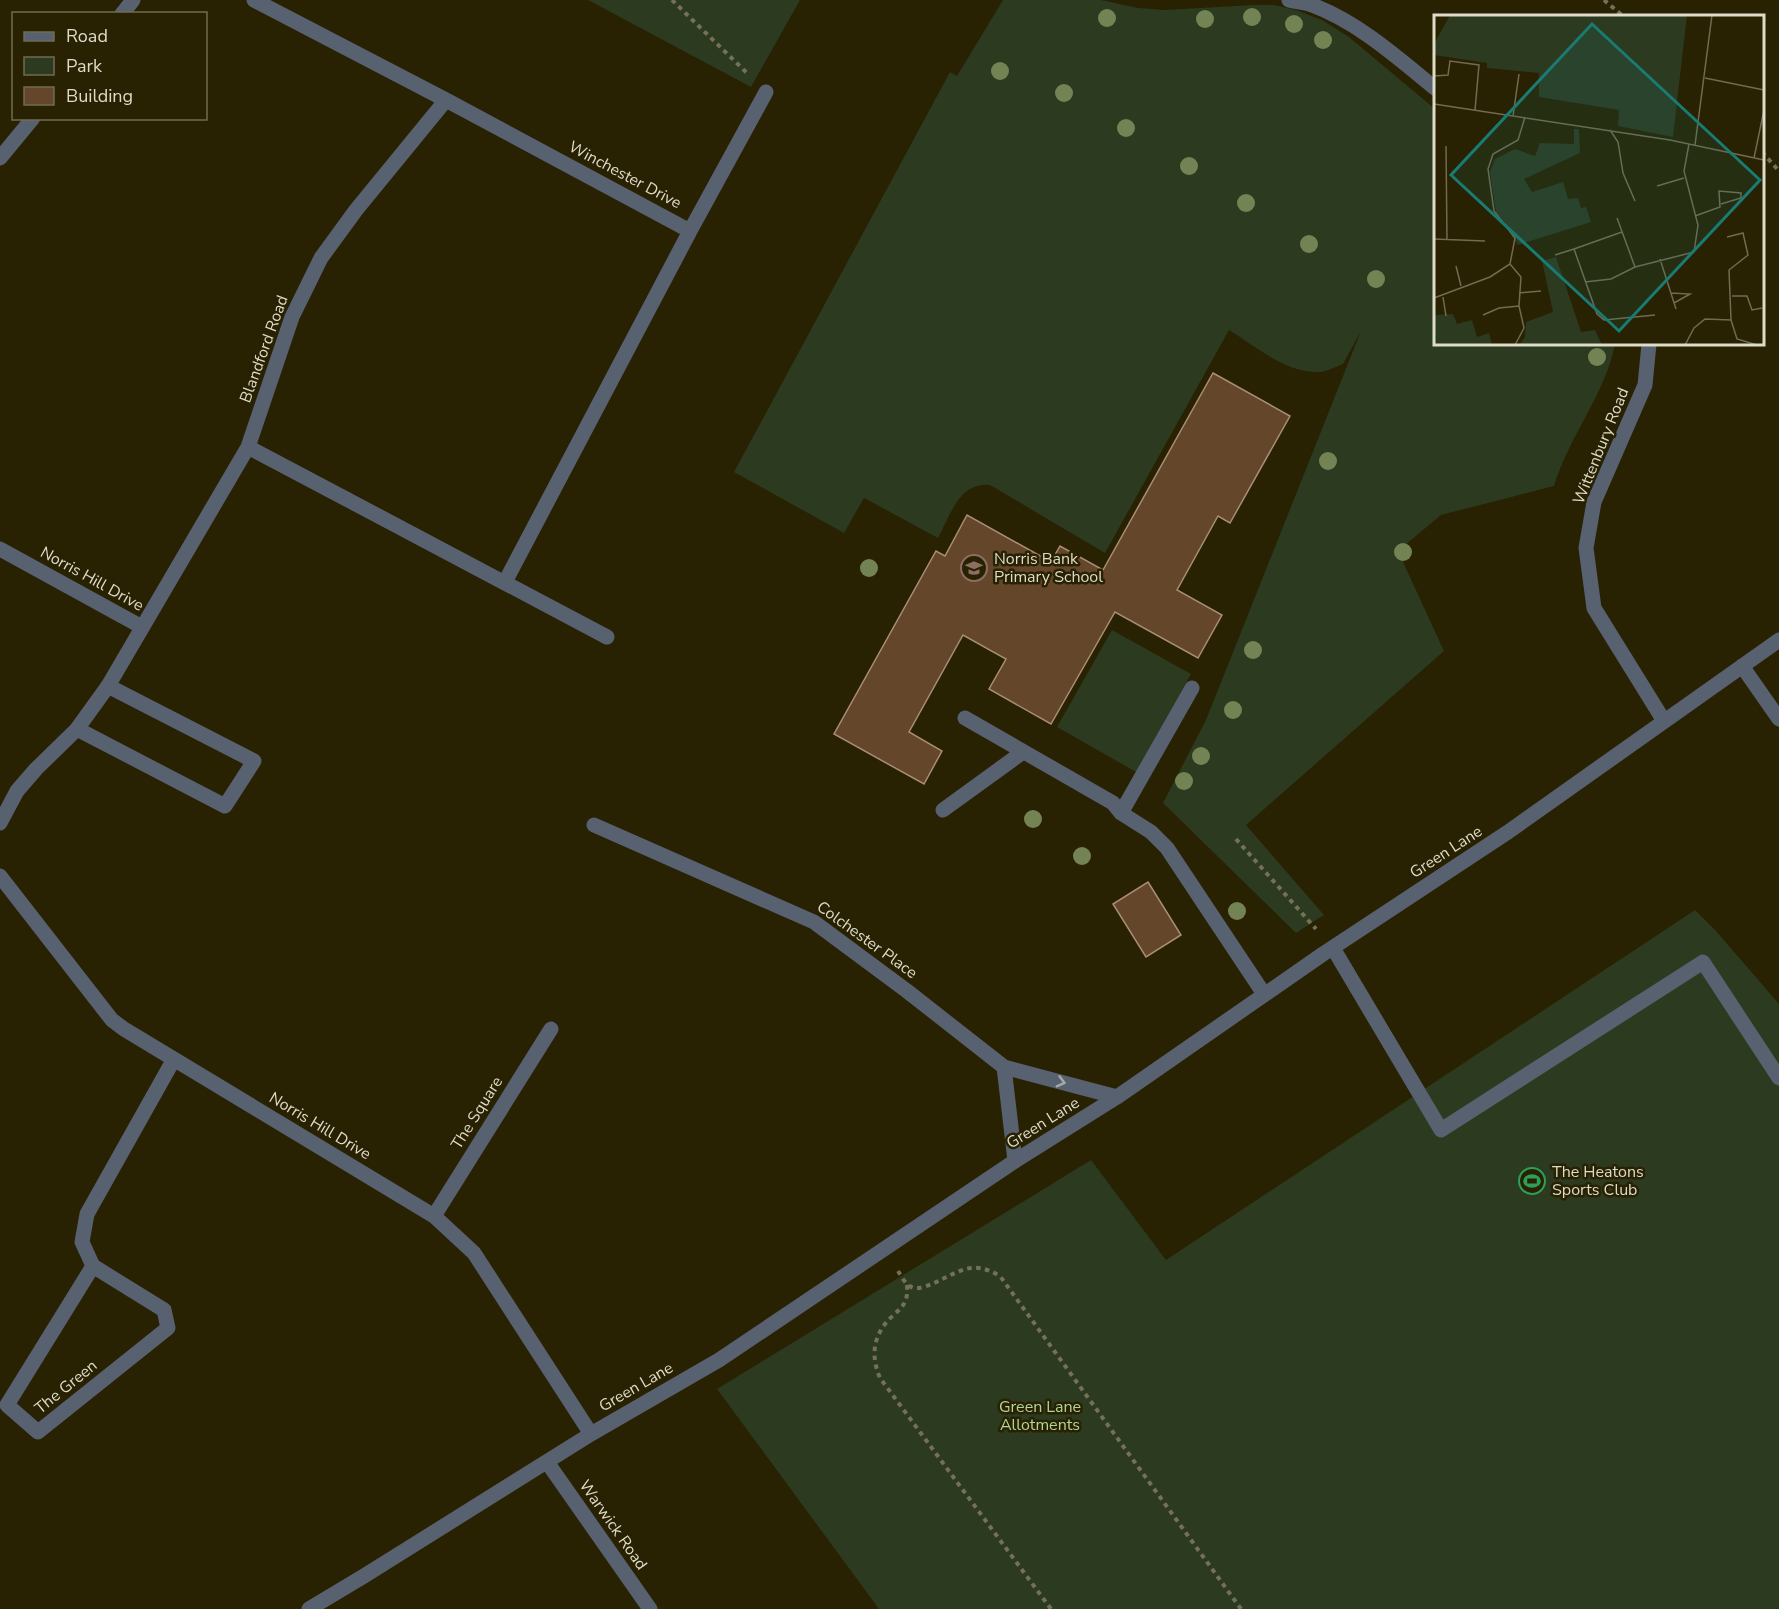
<svg xmlns="http://www.w3.org/2000/svg" width="1779" height="1609" viewBox="0 0 1779 1609" font-family="'Nunito Sans',sans-serif">
<rect width="100%" height="100%" fill="#282102"/>
<!-- green -->
<path fill="#2c3a20" d="M 588,0 L 800,0 L 751,87 Z
M 1003,0 L 1101,0 L 1138,8 L 1166,10 L 1253,5 L 1274,5 L 1296,10 L 1322,20 L 1349,37 L 1435,109 L 1436,344 L 1615,344 C 1605,395 1569,436 1554,486 L 1441,515 L 1398,551 L 1444,651 L 1246,825 L 1324,915 L 1296,933 L 1163,803 L 1206,720 L 1361,331 L 1343,364 C 1337,366 1328,371 1321,372 C 1286,374 1257,347 1229,330 L 1105,553 L 990,485 C 959,482 950,516 938,538 L 864,498 L 844,533 L 734,472 L 950,72 L 957,76 Z
M 1112,630 L 1191,674 L 1136,772 L 1057,727 Z
M 1695,910 L 1716,931 L 1779,1004 L 1779,1609 L 879,1609 L 717,1389 L 1091,1160 L 1166,1260 Z"/>
<!-- building -->
<path fill="#64472a" stroke="#a98e74" stroke-width="1.5" d="M 1213,373 L 1290,416 L 1230,523 L 1218,516 L 1177,590 L 1222,615 L 1198,658 L 1115,612 L 1051,724 L 989,689 L 1006,659 L 963,635 L 909,732 L 942,751 L 924,784 L 834,734 L 936,551 L 945,556 L 967,515 L 1051,562 L 1060,546 L 1103,570 Z
M 1148,882 L 1181,935 L 1146,957 L 1113,904 Z"/>
<g fill="none" stroke-linecap="round" stroke-linejoin="round">
<!-- path -->
<path stroke="#757056" stroke-width="4" stroke-dasharray="4.5 4.5" stroke-linecap="butt" d="M 672,0 L 749,75
M 1604,0 L 1623,16
M 1762,152 L 1779,171
M 1236,839 L 1316,929
M 898,1271 C 902,1277 906,1286 914,1288 C 919,1289 927,1286 932,1284 C 959,1272 971,1259 1000,1276 L 1241,1609
M 907,1285 C 909,1308 897,1309 885,1324 C 872,1341 872,1359 880,1378 L 1051,1609"/>
<!-- lane -->
<path stroke="#576170" stroke-width="15" d="M 965,718 L 1113,803 L 1121,813 L 1151,832 L 1167,848 L 1264,994
M 77,729 L 225,806 L 254,761 L 108,686
M 943,810 L 1023,752
M 1121,813 L 1192,688
M 1333,948 L 1441,1130 L 1703,962 L 1779,1078"/>
<!-- street -->
<path stroke="#576170" stroke-width="15" d="M 254,0 L 446,100 L 690,231 L 505,582
M 1289,0 C 1296,2 1305,2 1312,5 C 1358,22 1398,58 1436,89
M 122,14 L 133,0
M 0,158 L 33,118
M 690,231 L 766,92
M 1649,344 L 1645,385 L 1594,502 L 1586,548 L 1594,608 L 1664,721
M 248,447 L 607,637
M 0,549 L 142,627
M 1742,666 L 1779,719
M 0,823 L 17,791 L 36,769 L 77,729 L 108,686 L 248,447 L 292,317 L 321,258 L 356,210 L 446,100
M 594,825 L 814,922 L 907,991 L 1004,1067 L 1117,1097
M 0,876 L 112,1020 L 124,1029 L 434,1216 L 474,1253 L 591,1434
M 1004,1067 L 1015,1161
M 434,1216 L 551,1029
M 93,1266 L 7,1405 L 38,1432 L 168,1328 L 164,1310 L 93,1266 L 82,1242 L 87,1214 L 174,1059
M 547,1462 L 650,1609
M 309,1609 L 364,1576 L 591,1434 L 719,1360 L 1015,1161 L 1117,1097 L 1323,954 L 1508,832 L 1779,640"/>
</g>
<!-- trees -->
<g fill="#748354">
<circle cx="1252" cy="17" r="9"/>
<circle cx="1107" cy="18" r="9"/>
<circle cx="1205" cy="19" r="9"/>
<circle cx="1294" cy="24" r="9"/>
<circle cx="1323" cy="40" r="9"/>
<circle cx="1000" cy="71" r="9"/>
<circle cx="1064" cy="93" r="9"/>
<circle cx="1126" cy="128" r="9"/>
<circle cx="1189" cy="166" r="9"/>
<circle cx="1246" cy="203" r="9"/>
<circle cx="1309" cy="244" r="9"/>
<circle cx="1376" cy="279" r="9"/>
<circle cx="1597" cy="357" r="9"/>
<circle cx="1328" cy="461" r="9"/>
<circle cx="1403" cy="552" r="9"/>
<circle cx="869" cy="568" r="9"/>
<circle cx="1253" cy="650" r="9"/>
<circle cx="1233" cy="710" r="9"/>
<circle cx="1201" cy="756" r="9"/>
<circle cx="1184" cy="781" r="9"/>
<circle cx="1033" cy="819" r="9"/>
<circle cx="1082" cy="856" r="9"/>
<circle cx="1237" cy="911" r="9"/>
</g>
<!-- one-way arrows -->
<defs><path id="oneway-chevron" d="M-2-3.5L2.5 0L-2 3.5" fill="none" stroke-width="1.6" stroke-linecap="round" stroke-linejoin="round" transform="scale(1.5)"/></defs>
<use stroke="#a8aaa5" href="#oneway-chevron" transform="translate(1061 1082) rotate(15)"/>
<!-- icons -->
<defs>
<symbol id="school-ring" viewBox="-11 -11 22 22"><circle r="9.5" fill="#282102" stroke="#8d6e63" stroke-width="1.5"/><path d="M0-5L7-2L0 1L-7-2ZM-4 1L0 2.5L4 1V4Q0 6-4 4Z" fill="#8d6e63"/></symbol>
<symbol id="stadium-ring" viewBox="-11 -11 22 22"><circle r="9.5" fill="#282102" stroke="#2e9e5b" stroke-width="1.5"/><path d="M0-5a6.5 5 0 1 0 0 10a6.5 5 0 1 0 0-10ZM-3.5-1.8h7v3.6h-7Z" fill="#2e9e5b"/></symbol>
</defs>
<g fill-rule="evenodd">
<use href="#school-ring" x="959" y="553" width="30" height="30"/>
<use href="#stadium-ring" x="1517" y="1166" width="30" height="30"/>
</g>
<g text-anchor="middle" dominant-baseline="central" stroke-width="5" stroke-linejoin="round" paint-order="stroke">
<!-- street labels -->
<g font-size="16" fill="#dedbc9" stroke="#282102">
<text transform="translate(625 175) rotate(28)">Winchester Drive</text>
<text transform="translate(264 349) rotate(-70)">Blandford Road</text>
<text transform="translate(1601 446) rotate(-68)">Wittenbury Road</text>
<text transform="translate(92 579) rotate(29)">Norris Hill Drive</text>
<text transform="translate(1446 852) rotate(-33)">Green Lane</text>
<text transform="translate(867 940) rotate(36)">Colchester Place</text>
<text transform="translate(477 1113) rotate(-58)">The Square</text>
<text transform="translate(1043 1123) rotate(-32)">Green Lane</text>
<text transform="translate(320 1126) rotate(31)">Norris Hill Drive</text>
<text transform="translate(66 1387) rotate(-39)">The Green</text>
<text transform="translate(636 1387) rotate(-30)">Green Lane</text>
<text transform="translate(613 1525) rotate(55)">Warwick Road</text>
</g>
<!-- poi labels -->
<g font-size="16" fill="#dedbc9" stroke="#282102" text-anchor="start">
<text x="994" y="559">Norris Bank<tspan x="994" dy="18">Primary School</tspan></text>
<text x="1552" y="1172">The Heatons<tspan x="1552" dy="18">Sports Club</tspan></text>
</g>
<!-- park labels -->
<g font-size="16" fill="#b2d498" stroke="#282102">
<text x="1040" y="1407">Green Lane<tspan x="1040" dy="18">Allotments</tspan></text>
</g>
</g>
<!-- overview -->
<g transform="translate(1434 15)">
<rect width="330" height="330" fill="#282102"/>
<path d="M 16,0 L 253,0 L 239,122 L 184,111 L 185,95 L 105,82 L 105,58 L 53,53 L 53,48 L 0,40 L 0,29 ZM 140,114 L 145,114 L 146,138 L 90,164 L 98,177 L 129,167 L 134,184 L 144,183 L 147,193 L 152,192 L 157,207 L 84,230 L 62,198 L 56,157 L 61,144 L 81,134 L 101,141 L 106,128 L 140,129 ZM 122,242 L 147,317 L 161,315 L 168,330 L 85,330 L 91,322 L 92,307 L 119,297 L 108,246 ZM 19,299 L 23,309 L 38,305 L 43,322 L 55,318 L 58,330 L 0,330 L 0,300 Z" fill="#2c3a20"/>
<path fill="none" stroke="#716b52" stroke-width="1.5" d="M 0,61 L 14,60 L 16,46 L 45,50 L 41,95M 271,63 L 330,75M 0,89 L 236,125 L 330,145M 79,101 L 85,59M 176,115 L 184,127 L 189,158 L 201,186M 261,130 L 278,0M 12,131 L 13,225M 320,143 L 330,95M 223,171 L 250,163M 261,201 L 286,192 L 285,176 L 307,178 L 307,183 L 287,189M 183,203 L 201,252M 188,217 L 140,234 L 163,299 L 170,305 L 221,300M 0,224 L 51,226M 121,240 L 140,234M 226,244 L 242,294M 76,249 L 87,262 L 85,291 L 90,313 L 81,330M 22,251 L 27,271M 151,267 L 177,264 L 201,252 L 260,237 L 264,210 L 250,156 L 255,129M 85,278 L 107,276M 237,278 L 256,279 L 240,288M 298,281 L 313,281 L 318,295 L 328,293M 9,282 L 12,301M 0,283 L 56,262 L 76,249 L 81,223 L 60,196 L 54,154 L 59,139 L 84,125 L 91,102M 49,300 L 65,293 L 85,291M 297,305 L 303,324 L 323,330M 251,330 L 260,313 L 271,304 L 297,305 L 295,255 L 314,240 L 309,218 L 293,222"/>
<path fill="#197b73" fill-opacity="0.15" stroke="#197b73" stroke-width="3" d="M 158,9 L 326,165 L 185,316 L 17,160 Z"/>
<rect width="330" height="330" fill="none" stroke="#dedbc9" stroke-width="3"/>
</g>
<!-- legend -->
<rect x="12" y="12" width="195" height="108" fill="#282102" stroke="#716b52" stroke-width="1.5"/>
<rect x="24" y="32" width="30" height="9" fill="#576170" stroke="#716b52" stroke-width="1.5"/>
<text x="66" y="42" font-size="18" fill="#dedbc9">Road</text>
<rect x="24" y="57" width="30" height="18" fill="#2c3a20" stroke="#716b52" stroke-width="1.5"/>
<text x="66" y="72" font-size="18" fill="#dedbc9">Park</text>
<rect x="24" y="87" width="30" height="18" fill="#64472a" stroke="#716b52" stroke-width="1.5"/>
<text x="66" y="102" font-size="18" fill="#dedbc9">Building</text>
</svg>
